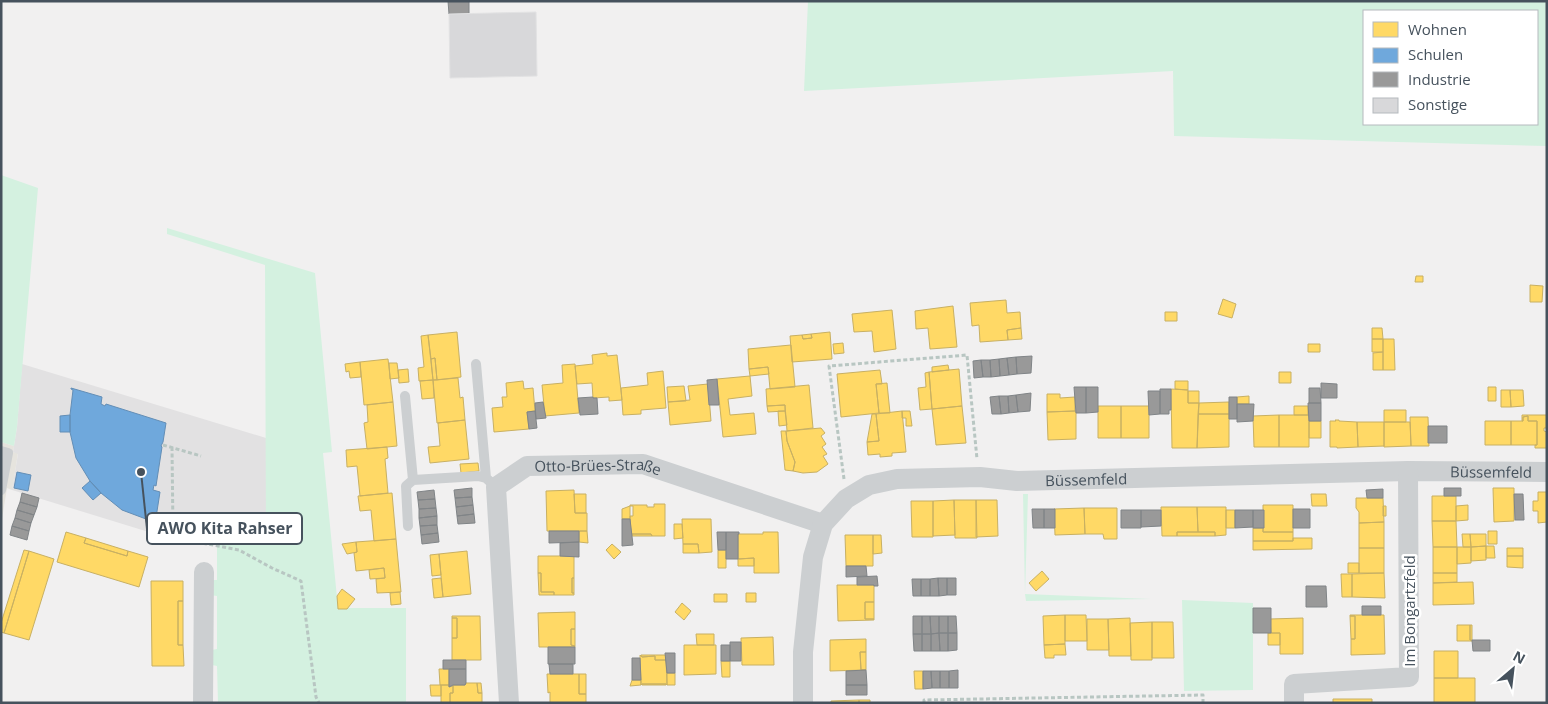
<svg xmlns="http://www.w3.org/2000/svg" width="1548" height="704" viewBox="0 0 1548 704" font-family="'Open Sans',sans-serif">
<rect width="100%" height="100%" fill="#f1f0f0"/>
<!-- commercial -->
<path fill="#e6e4de" d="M 1,442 L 14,446 L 13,452 L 18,453 L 12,490 L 7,488 L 1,525 Z"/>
<!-- education -->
<path fill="#e2e1e2" d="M 22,364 L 266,438 L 266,545 L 191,545 L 12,490 L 18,454 L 13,452 L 17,427 Z"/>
<!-- green -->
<path fill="#d4f1e0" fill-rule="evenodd" d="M 808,1 L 1547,1 L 1547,146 L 1174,136 L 1173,71 L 804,91 ZM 1537,11 L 1537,124 L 1364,124 L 1364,11 Z
M 1,175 L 38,188 L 17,427 L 14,446 L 1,442 Z
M 167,228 L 315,273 L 332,452 L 323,453 L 338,608 L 406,608 L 406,703 L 218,703 L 217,666 L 212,665 L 212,650 L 217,649 L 217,596 L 210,595 L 209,580 L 217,580 L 217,545 L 266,545 L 265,265 L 167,234 Z
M 1023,494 L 1028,494 L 1025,594 L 1151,599 L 1026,601 L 1025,594 Z
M 1182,600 L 1253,603 L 1253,690 L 1184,691 Z"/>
<!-- homes -->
<path fill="#ffd966" stroke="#c8b063" d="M 1416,276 L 1423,276 L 1423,282 L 1415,282 Z
M 1530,285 L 1543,286 L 1542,302 L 1530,302 Z
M 1223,299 L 1236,304 L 1232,318 L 1218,314 Z
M 1006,300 L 1007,313 L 1020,312 L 1021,328 L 1007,330 L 1008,340 L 980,342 L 979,325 L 972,326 L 970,303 Z
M 953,306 L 957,347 L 930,349 L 928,328 L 916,329 L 915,311 Z
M 892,310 L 896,349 L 874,352 L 872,331 L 854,332 L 852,314 Z
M 1165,312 L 1177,312 L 1177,321 L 1165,321 Z
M 1021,328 L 1022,339 L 1008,340 L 1007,330 Z
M 1372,328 L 1382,328 L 1383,339 L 1372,339 Z
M 457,332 L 461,377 L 437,380 L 435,358 L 431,359 L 428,335 Z
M 830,332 L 832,359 L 792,362 L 790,336 L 802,335 L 803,339 L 812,338 L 811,334 Z
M 811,334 L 812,338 L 803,339 L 802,335 Z
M 428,335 L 433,380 L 419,381 L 418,368 L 424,367 L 421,336 Z
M 1372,339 L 1383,339 L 1383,352 L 1372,352 Z
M 1383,339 L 1394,339 L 1395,370 L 1383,370 Z
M 843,343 L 844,353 L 834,354 L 833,344 Z
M 1308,344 L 1320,344 L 1320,352 L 1308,352 Z
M 791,345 L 795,387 L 770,389 L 768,367 L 749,369 L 748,349 Z
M 1383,352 L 1383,370 L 1373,370 L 1373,353 Z
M 607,353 L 607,356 L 617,355 L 622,400 L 609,401 L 609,397 L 593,398 L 592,383 L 577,384 L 575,366 L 593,364 L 592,355 Z
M 435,358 L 437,380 L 433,380 L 431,359 Z
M 388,359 L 393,402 L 364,405 L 360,362 Z
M 360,362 L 361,377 L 350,378 L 349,371 L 346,372 L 345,364 Z
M 389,363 L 397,363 L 399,378 L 390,379 Z
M 575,364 L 579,413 L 545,416 L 542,385 L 563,383 L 562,365 Z
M 948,365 L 949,370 L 932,372 L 932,367 Z
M 768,367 L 769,374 L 750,376 L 749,369 Z
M 408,369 L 409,382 L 399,383 L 398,370 Z
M 959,369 L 962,406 L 932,409 L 929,372 Z
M 880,370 L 882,384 L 876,384 L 879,413 L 841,417 L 837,374 Z
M 663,371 L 666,408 L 641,410 L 641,414 L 623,415 L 621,388 L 648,385 L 647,373 Z
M 929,372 L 932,409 L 920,410 L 918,388 L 926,387 L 925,373 Z
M 1279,372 L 1291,372 L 1291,383 L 1279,383 Z
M 750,376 L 752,396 L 728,399 L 730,415 L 754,413 L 756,434 L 723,437 L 717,379 Z
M 458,378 L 460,398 L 463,397 L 465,420 L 437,423 L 433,380 Z
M 433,380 L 434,398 L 422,399 L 420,381 Z
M 523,381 L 524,389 L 533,388 L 535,411 L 527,412 L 529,429 L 494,432 L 492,408 L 503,407 L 502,397 L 507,397 L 506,383 Z
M 1175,381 L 1188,381 L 1188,390 L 1175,389 Z
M 887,383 L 890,413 L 879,413 L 876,384 Z
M 708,384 L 711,421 L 670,425 L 668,402 L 690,400 L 688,386 Z
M 809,385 L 813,428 L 787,431 L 785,405 L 767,406 L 766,389 Z
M 684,386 L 686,401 L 668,402 L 667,387 Z
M 1488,387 L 1496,387 L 1496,401 L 1488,401 Z
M 1171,389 L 1188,390 L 1188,403 L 1199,403 L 1197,448 L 1172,448 Z
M 1501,390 L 1510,390 L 1511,407 L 1501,407 Z
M 1510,390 L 1523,390 L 1524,406 L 1511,407 Z
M 1188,391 L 1199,391 L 1199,403 L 1188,403 Z
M 1047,394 L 1060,394 L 1060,398 L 1075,397 L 1075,411 L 1047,412 Z
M 1249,396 L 1249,404 L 1237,404 L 1237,397 Z
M 393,402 L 397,446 L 367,449 L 364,423 L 368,422 L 367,405 Z
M 1229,402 L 1229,414 L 1198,414 L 1199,403 Z
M 785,405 L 785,411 L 768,412 L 767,406 Z
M 962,406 L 966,443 L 936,445 L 932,409 Z
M 1098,406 L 1121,406 L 1121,438 L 1098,438 Z
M 1121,406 L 1149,406 L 1149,438 L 1121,438 Z
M 1294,406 L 1308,406 L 1308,415 L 1294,415 Z
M 1384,410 L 1406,410 L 1406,422 L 1384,422 Z
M 778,411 L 785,411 L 787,425 L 779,426 Z
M 902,411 L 906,452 L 892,453 L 892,456 L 880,457 L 880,454 L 868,455 L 867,442 L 879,441 L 876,414 Z
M 902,411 L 910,411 L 912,426 L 906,426 L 906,418 L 902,418 Z
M 1076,411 L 1076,439 L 1048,440 L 1047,412 Z
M 872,414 L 876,414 L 879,441 L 867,442 Z
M 1198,414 L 1229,414 L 1229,447 L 1197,448 Z
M 1279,415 L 1309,415 L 1309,447 L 1279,447 Z
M 1279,415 L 1279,447 L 1254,447 L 1253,416 Z
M 1522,415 L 1547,415 L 1547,428 L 1544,428 L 1544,431 L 1547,432 L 1547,448 L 1535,448 L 1535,445 L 1537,445 L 1537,421 L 1528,421 L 1528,416 L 1523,417 L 1523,421 L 1522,421 Z
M 1528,416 L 1528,421 L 1537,421 L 1537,445 L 1511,445 L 1511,421 L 1523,421 L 1523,417 Z
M 1410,417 L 1428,417 L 1429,446 L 1411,446 Z
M 465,420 L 469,459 L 430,463 L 428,447 L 440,446 L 438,423 Z
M 1335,420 L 1339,420 L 1339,421 L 1357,422 L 1358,447 L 1337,448 L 1337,447 L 1330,447 L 1330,421 L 1336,421 Z
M 1309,421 L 1321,421 L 1321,438 L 1309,438 Z
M 1485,421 L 1511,421 L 1511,445 L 1485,445 Z
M 1357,422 L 1384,422 L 1384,446 L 1358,447 Z
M 1384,422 L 1410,422 L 1411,446 L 1384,447 Z
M 821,428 L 825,433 L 821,436 L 826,444 L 822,447 L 827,454 L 823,456 L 828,464 L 817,472 L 803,473 L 793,471 L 795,462 L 787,441 L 786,431 Z
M 781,431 L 786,431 L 787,441 L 795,462 L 793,471 L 785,470 Z
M 387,447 L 388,458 L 385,459 L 388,493 L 360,496 L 357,466 L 347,467 L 346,450 Z
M 478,463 L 479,471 L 461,473 L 460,464 Z
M 1547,487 L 1547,522 L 1538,523 L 1538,511 L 1533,511 L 1533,501 L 1538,501 L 1538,492 L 1547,492 Z
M 1493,488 L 1514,488 L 1514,521 L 1494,522 Z
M 574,490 L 575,513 L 587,513 L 587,531 L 547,531 L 546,491 Z
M 392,493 L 396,539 L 374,541 L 371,510 L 360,511 L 358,496 Z
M 574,494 L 586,494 L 586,513 L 575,513 Z
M 1311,494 L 1326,494 L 1327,506 L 1312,506 Z
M 1432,496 L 1456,496 L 1456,521 L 1432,521 Z
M 1356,498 L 1383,498 L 1384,522 L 1359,523 L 1359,512 L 1356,508 Z
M 954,500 L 976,500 L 977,538 L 955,538 Z
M 954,500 L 955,535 L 933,536 L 933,501 Z
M 976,500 L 997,500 L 998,536 L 976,537 Z
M 911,501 L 933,501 L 933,537 L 912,537 Z
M 654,504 L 665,504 L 665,536 L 652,536 L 651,534 L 631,534 L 630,516 L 633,516 L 633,506 L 630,506 L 630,505 L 647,505 L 647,507 L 654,507 Z
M 1263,505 L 1293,505 L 1293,532 L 1263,532 Z
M 1468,505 L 1468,520 L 1456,521 L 1456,506 Z
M 630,506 L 630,519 L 622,519 L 622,509 Z
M 1383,506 L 1386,506 L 1386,516 L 1383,516 Z
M 1161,507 L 1197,507 L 1198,532 L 1177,532 L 1177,536 L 1162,536 Z
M 1197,507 L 1226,507 L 1226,535 L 1215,536 L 1215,532 L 1198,532 Z
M 1084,508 L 1117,508 L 1117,539 L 1104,539 L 1103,534 L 1085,534 Z
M 1084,508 L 1085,534 L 1055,535 L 1054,509 Z
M 1226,510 L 1235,510 L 1235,528 L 1226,528 Z
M 682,519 L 711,519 L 712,552 L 699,553 L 698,544 L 683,544 Z
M 1432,521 L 1456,521 L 1457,547 L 1433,547 Z
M 1384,522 L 1384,548 L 1359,548 L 1359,523 Z
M 674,524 L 682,524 L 683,538 L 674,539 Z
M 1253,528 L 1263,528 L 1263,532 L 1293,532 L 1293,541 L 1253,541 Z
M 579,531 L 587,531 L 588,543 L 579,542 Z
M 1488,531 L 1497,531 L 1497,544 L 1488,544 Z
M 66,532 L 86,538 L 84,543 L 127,556 L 128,551 L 148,557 L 139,587 L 57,562 Z
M 763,532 L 778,532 L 779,573 L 754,573 L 754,558 L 738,559 L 738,534 L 763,534 Z
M 1177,532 L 1215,532 L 1215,536 L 1177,536 Z
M 632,534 L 651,534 L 652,536 L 632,536 Z
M 1462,534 L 1470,534 L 1471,547 L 1463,547 Z
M 1470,534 L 1486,534 L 1486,546 L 1471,547 Z
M 845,535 L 873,535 L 873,566 L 846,566 Z
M 873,535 L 881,535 L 882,553 L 873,554 Z
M 86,538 L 128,551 L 127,556 L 84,543 Z
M 1293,538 L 1312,538 L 1312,549 L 1253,550 L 1253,541 L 1293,541 Z
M 396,539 L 401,592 L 377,593 L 376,579 L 385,578 L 384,568 L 356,571 L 354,553 L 357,552 L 356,542 Z
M 356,542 L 357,552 L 347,554 L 342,544 Z
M 612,544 L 621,552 L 614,559 L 606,550 Z
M 683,544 L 698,544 L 699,553 L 683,553 Z
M 1486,546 L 1486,560 L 1471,561 L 1471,547 Z
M 1486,546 L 1494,546 L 1495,558 L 1486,558 Z
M 1433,547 L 1457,547 L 1457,573 L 1433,573 Z
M 1457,547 L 1471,547 L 1471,563 L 1457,564 Z
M 1359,548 L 1384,548 L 1384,573 L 1359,573 Z
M 1507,548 L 1523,548 L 1523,556 L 1507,556 Z
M 24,550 L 29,551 L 4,633 L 1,632 L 1,623 Z
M 718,550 L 726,550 L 726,568 L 718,568 Z
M 29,551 L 54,559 L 29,640 L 4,633 Z
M 467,551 L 471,594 L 443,597 L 439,554 Z
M 439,554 L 441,575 L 432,576 L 430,555 Z
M 538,556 L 574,556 L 574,578 L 572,578 L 572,593 L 574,593 L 574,595 L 554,595 L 554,592 L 541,592 L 541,573 L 538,573 Z
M 1507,556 L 1523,556 L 1523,568 L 1507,567 Z
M 754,558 L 754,566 L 738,566 L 738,559 Z
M 1348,563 L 1359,563 L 1359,573 L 1348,573 Z
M 384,568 L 385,578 L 370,579 L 369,570 Z
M 1042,571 L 1049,579 L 1036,591 L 1029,583 Z
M 538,573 L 541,573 L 541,592 L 554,592 L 554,595 L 539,595 Z
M 1384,573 L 1385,598 L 1352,597 L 1352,574 Z
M 1433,573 L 1457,573 L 1457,582 L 1433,583 Z
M 1341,574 L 1352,574 L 1352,597 L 1342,597 Z
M 441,578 L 443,597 L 434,598 L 432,579 Z
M 572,578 L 574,578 L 574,593 L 572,593 Z
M 151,581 L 183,581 L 183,601 L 178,601 L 178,645 L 183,645 L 184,666 L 152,666 Z
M 1473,582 L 1474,604 L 1433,605 L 1433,583 Z
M 837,585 L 874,585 L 874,602 L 865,602 L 865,619 L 874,619 L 874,620 L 838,621 Z
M 342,589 L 355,599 L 347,609 L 338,609 L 337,596 Z
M 400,592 L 401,604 L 391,605 L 390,593 Z
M 746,593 L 756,593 L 756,602 L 746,602 Z
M 714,594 L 727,594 L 727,602 L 714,602 Z
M 178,601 L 183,601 L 183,645 L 178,645 Z
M 865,602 L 874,602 L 874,619 L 865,619 Z
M 682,603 L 691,611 L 684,620 L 675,612 Z
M 575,612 L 575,629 L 571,629 L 571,645 L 575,646 L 575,647 L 539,647 L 538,613 Z
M 1065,615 L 1086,615 L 1087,641 L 1065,641 Z
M 1065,615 L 1065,644 L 1044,645 L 1043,616 Z
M 1350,615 L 1384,615 L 1385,654 L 1351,655 L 1351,639 L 1355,639 L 1355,616 L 1350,616 Z
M 452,616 L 480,616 L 481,660 L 452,660 L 452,638 L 457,638 L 457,618 L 452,618 Z
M 1350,616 L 1355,616 L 1355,639 L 1351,639 Z
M 452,618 L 457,618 L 457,638 L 452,638 Z
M 1130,618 L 1131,656 L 1109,656 L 1108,619 Z
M 1303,618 L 1303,654 L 1280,654 L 1280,633 L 1271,633 L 1270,619 Z
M 1087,619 L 1108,619 L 1109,650 L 1087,650 Z
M 1152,622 L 1152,660 L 1131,660 L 1130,623 Z
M 1152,622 L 1173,622 L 1174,658 L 1152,658 Z
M 1457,625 L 1470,625 L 1470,640 L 1472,641 L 1457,641 Z
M 1470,625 L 1472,625 L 1472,640 L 1470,640 Z
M 571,629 L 575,629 L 575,646 L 571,645 Z
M 1268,633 L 1280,633 L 1280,645 L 1268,645 Z
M 696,634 L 714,634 L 714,645 L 697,645 Z
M 773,637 L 774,665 L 742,665 L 741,638 Z
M 866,639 L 866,652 L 860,652 L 861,670 L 866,670 L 830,671 L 830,640 Z
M 1065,644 L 1066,655 L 1054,655 L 1054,658 L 1045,658 L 1044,645 Z
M 684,645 L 716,645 L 716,674 L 684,675 Z
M 1434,651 L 1458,651 L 1458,678 L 1434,678 Z
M 860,652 L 866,652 L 866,670 L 861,670 Z
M 640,655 L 642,657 L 655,656 L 655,660 L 666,660 L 667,685 L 666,684 L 642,684 L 641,685 Z
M 641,655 L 666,655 L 666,660 L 655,660 L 655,656 L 642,657 Z
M 721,661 L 730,661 L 730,677 L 722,677 Z
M 439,669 L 449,669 L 449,685 L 440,685 Z
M 914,671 L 923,671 L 923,689 L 915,689 Z
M 667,673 L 675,673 L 675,685 L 667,685 Z
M 547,674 L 579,674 L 579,694 L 586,694 L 586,703 L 550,703 L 550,692 L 548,693 Z
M 579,674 L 586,674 L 586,694 L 579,694 Z
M 1434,678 L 1475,678 L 1475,703 L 1434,703 Z
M 632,680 L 641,680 L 641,685 L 630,686 Z
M 465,683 L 477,683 L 478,693 L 482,693 L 482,703 L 450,703 L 450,693 L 453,693 L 453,685 L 465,685 Z
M 477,683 L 481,683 L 482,693 L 478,693 Z
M 642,684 L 666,684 L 666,685 L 642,685 Z
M 430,685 L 441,685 L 441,696 L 431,696 Z
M 441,685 L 449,685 L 449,687 L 453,686 L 453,693 L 450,693 L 450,703 L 441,703 Z
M 1333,699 L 1372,699 L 1372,703 L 1333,703 Z
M 859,700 L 859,703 L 831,703 L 831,701 Z
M 859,700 L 870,700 L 870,703 L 859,703 Z"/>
<!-- schools -->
<path fill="#6fa8dc" stroke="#638eb6" d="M 71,388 L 102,397 L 101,404 L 105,406 L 106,404 L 166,423 L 163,442 L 161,446 L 162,447 L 156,486 L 154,485 L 153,490 L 160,492 L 155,524 L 153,523 L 154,522 L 122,510 L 101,493 L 90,481 L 76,458 L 70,432 L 70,415 L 73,390 L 71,389 Z
M 70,415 L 70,432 L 60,432 L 60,416 Z
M 17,472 L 31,475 L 28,491 L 14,488 Z
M 90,481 L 101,493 L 93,500 L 82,488 Z"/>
<!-- industry -->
<path fill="#999" stroke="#808487" d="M 448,1 L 469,1 L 469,14 L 449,14 Z
M 1032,356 L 1031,373 L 1017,374 L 1016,357 Z
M 1016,357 L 1017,374 L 1009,375 L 1007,358 Z
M 1007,358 L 1009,375 L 1000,376 L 999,359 Z
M 999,359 L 1000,376 L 991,377 L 990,360 Z
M 981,360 L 990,360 L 991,377 L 983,377 Z
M 981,360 L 983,377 L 974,378 L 973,361 Z
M 717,379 L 719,405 L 709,405 L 707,380 Z
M 1321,383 L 1337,384 L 1337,398 L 1321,398 Z
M 1074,387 L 1086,387 L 1086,413 L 1076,413 Z
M 1086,387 L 1098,387 L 1098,412 L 1086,413 Z
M 1309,388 L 1320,388 L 1321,403 L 1309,403 Z
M 1160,389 L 1171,389 L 1171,410 L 1169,410 L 1169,414 L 1160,414 Z
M 1148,391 L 1160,391 L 1160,414 L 1149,415 Z
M 1031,393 L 1030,411 L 1018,412 L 1016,395 Z
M 1016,395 L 1018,412 L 1009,413 L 1008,396 Z
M 999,396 L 1008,396 L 1009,413 L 1001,414 Z
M 999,396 L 1001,414 L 992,414 L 990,397 Z
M 593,397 L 593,398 L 597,398 L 598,414 L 580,415 L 578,398 Z
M 1229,397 L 1237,397 L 1237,419 L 1229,419 Z
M 543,402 L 546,418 L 536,419 L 535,403 Z
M 1308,403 L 1321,403 L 1321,421 L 1309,421 Z
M 1237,404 L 1254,404 L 1253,421 L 1237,422 Z
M 535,411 L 537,428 L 529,429 L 527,412 Z
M 1428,426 L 1447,426 L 1447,443 L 1428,443 Z
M 472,488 L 472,497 L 455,498 L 454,490 Z
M 1444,488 L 1461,488 L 1461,496 L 1444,496 Z
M 1383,489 L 1383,498 L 1367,498 L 1366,490 Z
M 434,490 L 435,499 L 418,500 L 417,492 Z
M 22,493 L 39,498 L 37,507 L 20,502 Z
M 1514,494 L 1523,494 L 1524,520 L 1515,520 Z
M 472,497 L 473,505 L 456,507 L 455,498 Z
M 435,499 L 436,508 L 419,509 L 418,500 Z
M 20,502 L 37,507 L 34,515 L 17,510 Z
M 473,505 L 474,514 L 457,516 L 456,507 Z
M 436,508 L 437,516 L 419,518 L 419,509 Z
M 1032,509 L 1044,509 L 1044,528 L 1033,528 Z
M 1044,509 L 1055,509 L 1055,528 L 1044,528 Z
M 1293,509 L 1310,509 L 1310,528 L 1293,528 Z
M 17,510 L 34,515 L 31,523 L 15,518 Z
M 1121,510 L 1141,510 L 1141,528 L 1121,528 Z
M 1141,510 L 1161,510 L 1161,526 L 1141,527 Z
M 1235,510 L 1253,510 L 1253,527 L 1235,528 Z
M 1253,510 L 1264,510 L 1264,528 L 1253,528 Z
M 474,514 L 475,523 L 458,524 L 457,516 Z
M 437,516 L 437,525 L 420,526 L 419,518 Z
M 15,518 L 31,523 L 29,531 L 12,526 Z
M 622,519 L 630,519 L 633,545 L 622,546 Z
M 437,525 L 438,533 L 421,535 L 420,526 Z
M 12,526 L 29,531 L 27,540 L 10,535 Z
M 549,531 L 579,531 L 579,542 L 549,543 Z
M 717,532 L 726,532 L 726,550 L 718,550 Z
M 726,532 L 739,532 L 739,534 L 738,534 L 738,559 L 726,559 Z
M 438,533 L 439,542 L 422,544 L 421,535 Z
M 579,542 L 579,557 L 560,556 L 560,543 Z
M 846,566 L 866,566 L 867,576 L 846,577 Z
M 877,576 L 878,586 L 874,586 L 874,585 L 857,585 L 857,577 Z
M 938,578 L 947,578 L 947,595 L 939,596 Z
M 938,578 L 939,596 L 930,596 L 930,579 Z
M 947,578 L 956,578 L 956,595 L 947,595 Z
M 912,579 L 921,579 L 921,596 L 913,596 Z
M 921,579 L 930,579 L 930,596 L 921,596 Z
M 1306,586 L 1326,586 L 1327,607 L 1306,607 Z
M 1362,606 L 1381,606 L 1381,615 L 1362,615 Z
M 1253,608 L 1271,608 L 1271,633 L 1253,633 Z
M 913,616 L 922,616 L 922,634 L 913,634 Z
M 922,616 L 930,616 L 931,634 L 922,634 Z
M 930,616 L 939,616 L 939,633 L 931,634 Z
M 939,616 L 948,616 L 948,633 L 939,633 Z
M 948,616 L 956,616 L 957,633 L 948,633 Z
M 939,633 L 940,651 L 931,651 L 931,634 Z
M 939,633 L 948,633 L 948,651 L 940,651 Z
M 948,633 L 957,633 L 957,650 L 948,651 Z
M 913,634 L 922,634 L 922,651 L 914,651 Z
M 922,634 L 931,634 L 931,651 L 922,651 Z
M 1472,640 L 1490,640 L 1490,651 L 1473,651 Z
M 730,642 L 741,642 L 741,661 L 730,661 Z
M 721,645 L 730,645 L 730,661 L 721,661 Z
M 548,647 L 575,647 L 575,664 L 548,664 Z
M 665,653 L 675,653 L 675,673 L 667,673 Z
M 632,658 L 640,658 L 641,680 L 632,680 Z
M 443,660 L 466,660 L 466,669 L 443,669 Z
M 549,664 L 573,664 L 573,674 L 550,674 Z
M 449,669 L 466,669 L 466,683 L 465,685 L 453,685 L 449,687 Z
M 866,670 L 867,685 L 846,685 L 846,671 Z
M 958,670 L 958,688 L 949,688 L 949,671 Z
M 923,671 L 931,671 L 932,688 L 923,689 Z
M 931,671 L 940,671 L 940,688 L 932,688 Z
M 940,671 L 949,671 L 949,688 L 940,688 Z
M 846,685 L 867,685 L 867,695 L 846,695 Z"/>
<!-- building -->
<path fill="#d8d8da" stroke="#e2e2e3" d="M 536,12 L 537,76 L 450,78 L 449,14 Z"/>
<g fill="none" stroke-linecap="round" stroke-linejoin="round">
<!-- path -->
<path stroke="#b8c6c2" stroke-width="3" stroke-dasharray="4 2.5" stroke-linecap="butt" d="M 163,445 L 201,456
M 172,447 L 173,532 L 202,543 L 239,550 L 272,568 L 301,581 L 316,697 L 319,703
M 844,479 L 829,366 L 967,355 L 977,459
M 924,703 L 924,700 L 1203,695 L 1203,703"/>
<!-- lane -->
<path stroke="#cccfd1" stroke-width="10" d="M 476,364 L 486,478
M 405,396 L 413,480 L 478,476 L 486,478 L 496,487
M 1,451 L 8,453 L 1,490
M 408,526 L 406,486 L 413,480"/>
<!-- street -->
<g stroke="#cccfd1" stroke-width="20">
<path d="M 203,703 L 204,572"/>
<path id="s1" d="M 509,703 L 496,487 L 527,466 L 643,464 L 823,524"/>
<path id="s2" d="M 803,703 L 803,652 L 813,557 L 823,524 L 846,499 L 869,485 L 897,479 L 980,477 L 1017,481 L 1408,471 L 1547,472"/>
<path d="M 1294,703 L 1294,684 L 1409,677 L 1408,471"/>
</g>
</g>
<g text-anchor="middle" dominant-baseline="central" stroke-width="5" stroke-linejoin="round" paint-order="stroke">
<!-- street labels -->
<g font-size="15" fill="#46525d" stroke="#fff">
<text stroke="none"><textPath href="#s1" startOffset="325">Otto-Brües-Straße</textPath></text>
<text stroke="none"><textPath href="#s2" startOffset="865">Büssemfeld</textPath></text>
<text stroke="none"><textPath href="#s2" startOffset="460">Büssemfeld</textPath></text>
<text transform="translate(1409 611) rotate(-90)">Im Bongartzfeld</text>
</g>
</g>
<!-- callouts -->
<path fill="none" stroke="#46525d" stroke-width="2" d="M141 472L147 529"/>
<circle fill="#46525d" stroke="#fff" stroke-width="2" cx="141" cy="472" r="5"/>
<rect fill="#fff" stroke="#46525d" stroke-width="2" x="147" y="513" width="155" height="31" rx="5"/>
<g font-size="16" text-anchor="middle" font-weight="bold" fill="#46525d">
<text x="225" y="534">AWO Kita Rahser</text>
</g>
<!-- border -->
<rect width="1548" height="704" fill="none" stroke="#46525d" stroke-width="5"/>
<!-- legend -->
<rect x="1363" y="10" width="175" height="115" fill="#ffffff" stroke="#b5babe"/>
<rect x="1373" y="22" width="25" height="15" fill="#ffd966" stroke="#b5babe"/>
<text x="1408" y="35" font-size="15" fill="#46525d">Wohnen</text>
<rect x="1373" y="48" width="25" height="15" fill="#6fa8dc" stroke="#b5babe"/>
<text x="1408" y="60" font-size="15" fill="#46525d">Schulen</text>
<rect x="1373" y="72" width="25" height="15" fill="#999999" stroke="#b5babe"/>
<text x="1408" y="85" font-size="15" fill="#46525d">Industrie</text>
<rect x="1373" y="98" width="25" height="15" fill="#d8d8da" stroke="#b5babe"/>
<text x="1408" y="110" font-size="15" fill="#46525d">Sonstige</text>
<!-- north arrow -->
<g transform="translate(1513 669) rotate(28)" stroke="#ffffff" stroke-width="4" paint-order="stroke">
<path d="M0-4L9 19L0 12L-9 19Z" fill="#46525d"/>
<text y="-8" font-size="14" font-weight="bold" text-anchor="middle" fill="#46525d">N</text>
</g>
</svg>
